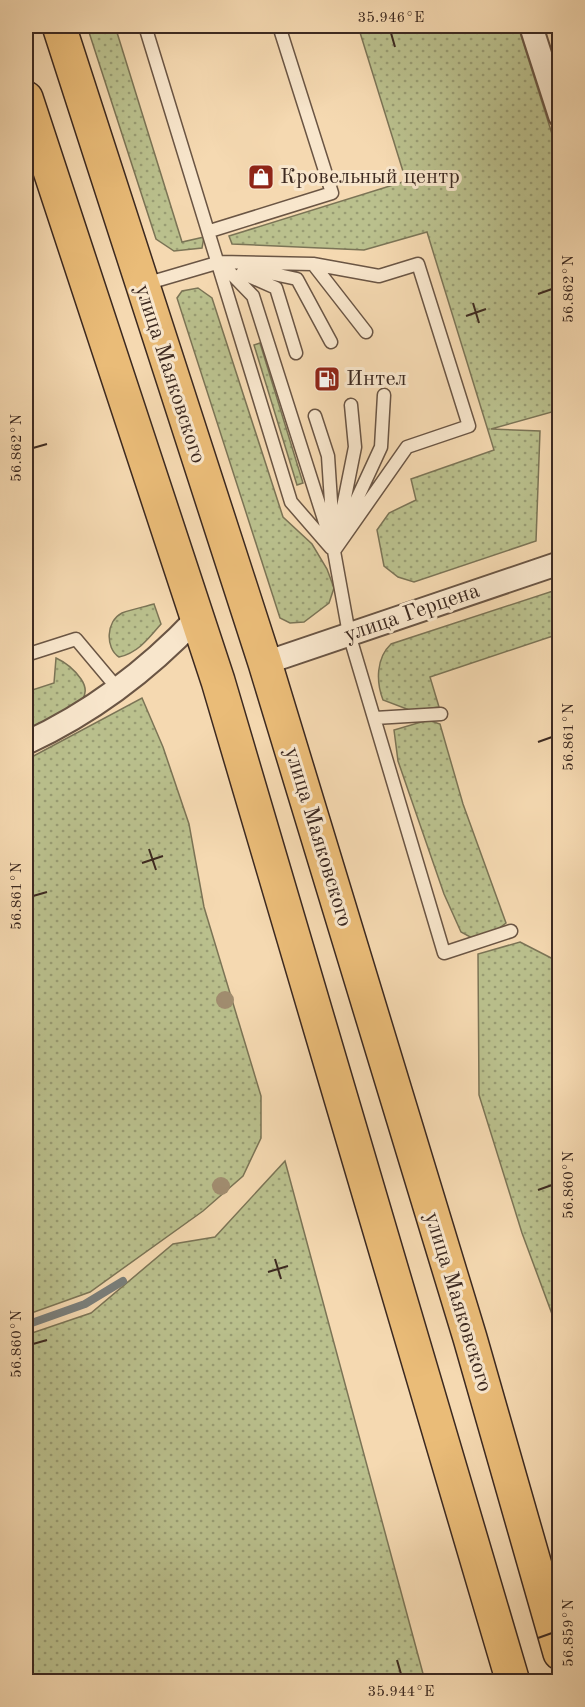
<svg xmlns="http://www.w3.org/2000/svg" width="585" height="1707" viewBox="0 0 585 1707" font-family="'Old Standard TT',serif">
<defs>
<pattern id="grass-dots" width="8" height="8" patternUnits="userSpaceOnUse" patternTransform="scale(1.5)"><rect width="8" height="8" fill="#bac08d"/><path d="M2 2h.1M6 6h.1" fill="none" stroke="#989c73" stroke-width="1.8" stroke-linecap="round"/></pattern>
</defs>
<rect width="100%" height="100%" fill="#f5d9b1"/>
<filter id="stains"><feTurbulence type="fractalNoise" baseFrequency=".00333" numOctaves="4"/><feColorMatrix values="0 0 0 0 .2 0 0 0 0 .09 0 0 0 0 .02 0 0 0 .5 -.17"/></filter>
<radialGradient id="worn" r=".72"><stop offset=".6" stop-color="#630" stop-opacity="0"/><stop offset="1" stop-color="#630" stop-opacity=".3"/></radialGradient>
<!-- grass -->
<path fill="url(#grass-dots)" stroke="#7b7456" stroke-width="1.5" d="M 87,26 L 115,26 L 182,242 L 204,237 L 202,248 L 174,251 L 156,239 Z
M 358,26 L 518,26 L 559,156 L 559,410 L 491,429 L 540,431 L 536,541 L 414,582 L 398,577 L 384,566 L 377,530 L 389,513 L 416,500 L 411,479 L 494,450 L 427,232 L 364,250 L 232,244 L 229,236 L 406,181 Z
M 198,288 L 212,298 L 283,517 L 312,544 L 327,569 L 334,588 L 329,603 L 304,622 L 290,623 L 280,618 L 177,298 L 182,291 Z
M 260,343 L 303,483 L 297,485 L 254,345 Z
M 559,589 L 559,634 L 430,677 L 439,707 L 412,711 L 383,700 C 376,682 376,658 391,644 Z
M 154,604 L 161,624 C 149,638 138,653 119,657 C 105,648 106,621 122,613 C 132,609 144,607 154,604 Z
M 56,658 C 67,663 74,669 81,679 C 101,708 44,722 26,729 L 26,692 L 54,683 Z
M 142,698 L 163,747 L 189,824 L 204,907 L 261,1096 L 261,1138 L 243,1176 L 203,1211 L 90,1292 L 26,1315 L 26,760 Z
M 428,720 L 440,724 L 463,804 L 506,923 L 494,932 L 472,938 L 461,932 L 444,894 L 398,761 L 394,730 Z
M 520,942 L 559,962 L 559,1333 L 522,1233 L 479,1095 L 478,954 Z
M 285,1161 L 425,1681 L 26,1681 L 26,1335 L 91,1313 L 173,1244 L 215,1237 Z"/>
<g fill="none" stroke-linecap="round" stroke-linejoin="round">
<!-- stream -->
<path stroke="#797e7b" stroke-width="8" d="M 26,1325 L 85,1304 L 123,1281"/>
<defs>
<path id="lane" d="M 145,26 L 291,502 L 331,548
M 210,231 L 332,193 L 279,26
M 220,262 L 253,296 L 334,551 L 349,634 L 444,953 L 511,931
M 313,264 L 379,276 L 418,264 L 469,426 L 407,447 L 334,551
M 247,268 L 297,279 L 331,342
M 242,273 L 276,288 L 296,353
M 145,284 L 220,262 L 313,264 L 366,332
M 315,416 L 328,456 L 333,532
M 345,525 L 381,447 L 384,395
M 335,547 L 355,447 L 351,405
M 26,655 L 76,639 L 118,689
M 375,718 L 441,714"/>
<path id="street" d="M 531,26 L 560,116
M 265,663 L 560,563
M 26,743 C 91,713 148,670 197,618"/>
<path id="primary" d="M 59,26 L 265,663 L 470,1338 L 560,1653
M 26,98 L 218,681 L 513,1682"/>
</defs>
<!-- lane casing -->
<use href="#lane" stroke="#6a5544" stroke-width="15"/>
<!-- street casing -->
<use href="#street" stroke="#6a5544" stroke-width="26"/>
<!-- primary casing -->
<use href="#primary" stroke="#3c2920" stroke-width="36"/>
<!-- lane -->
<use href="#lane" stroke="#f8e6cc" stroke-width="12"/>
<!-- street -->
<use href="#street" stroke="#f8e6cc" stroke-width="22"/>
<!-- primary -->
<use href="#primary" stroke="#eabc78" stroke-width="33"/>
</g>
<!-- trees -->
<g fill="#a18d70">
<circle cx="225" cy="1000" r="9"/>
<circle cx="221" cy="1186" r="9"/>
</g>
<!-- ticks -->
<path fill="none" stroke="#3c2920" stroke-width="2" d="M 391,33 L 395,47M 538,294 L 552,289M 473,303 L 479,323M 466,316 L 486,309M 33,448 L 47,444M 538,742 L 552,737M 149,849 L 156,870M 142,863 L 163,856M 33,896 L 47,892M 538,1190 L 552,1185M 275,1259 L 281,1279M 268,1272 L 288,1266M 33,1344 L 47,1340M 538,1638 L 552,1633M 397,1660 L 401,1674"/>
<!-- icons -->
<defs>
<symbol id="shop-square" viewBox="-11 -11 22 22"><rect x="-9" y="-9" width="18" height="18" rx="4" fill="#8f2418" stroke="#f8e6cc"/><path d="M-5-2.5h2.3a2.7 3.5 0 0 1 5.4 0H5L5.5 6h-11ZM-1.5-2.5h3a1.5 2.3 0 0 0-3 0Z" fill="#fff"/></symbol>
<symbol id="fuel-square" viewBox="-11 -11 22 22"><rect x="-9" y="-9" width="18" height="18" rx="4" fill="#8f2418" stroke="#f8e6cc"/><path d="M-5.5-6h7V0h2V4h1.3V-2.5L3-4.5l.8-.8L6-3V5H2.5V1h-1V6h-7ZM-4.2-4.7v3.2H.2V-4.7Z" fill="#fff"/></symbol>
</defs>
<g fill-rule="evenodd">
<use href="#shop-square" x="246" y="162" width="30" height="30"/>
<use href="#fuel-square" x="312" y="364" width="30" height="30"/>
</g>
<g text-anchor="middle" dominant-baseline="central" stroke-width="6" stroke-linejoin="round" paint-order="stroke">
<!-- poi labels -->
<g font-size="22" fill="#3c2920" stroke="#f8e6cc" text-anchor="start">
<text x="280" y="177">Кровельный центр</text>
<text x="346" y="379">Интел</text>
</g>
<!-- street labels -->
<g font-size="22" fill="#3c2920" stroke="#f8e6cc">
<text transform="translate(170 374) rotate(72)">улица Маяковского</text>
<text transform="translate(412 613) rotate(-19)">улица Герцена</text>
<text transform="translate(318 837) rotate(73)">улица Маяковского</text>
<text transform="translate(458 1302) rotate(73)">улица Маяковского</text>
</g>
</g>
<!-- margin -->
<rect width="585" height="1707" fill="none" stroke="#f5d9b1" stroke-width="66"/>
<rect x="33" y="33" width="519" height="1641" fill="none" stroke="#3c2920" stroke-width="2"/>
<g font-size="15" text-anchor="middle" fill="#3c2920">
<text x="391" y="22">35.946°E</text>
<text transform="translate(568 289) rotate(-90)" y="5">56.862°N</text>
<text transform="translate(16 448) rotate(-90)" y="5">56.862°N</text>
<text transform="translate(568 737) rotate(-90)" y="5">56.861°N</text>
<text transform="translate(16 896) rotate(-90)" y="5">56.861°N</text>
<text transform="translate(568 1185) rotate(-90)" y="5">56.860°N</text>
<text transform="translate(16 1344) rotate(-90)" y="5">56.860°N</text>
<text transform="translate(568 1633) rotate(-90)" y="5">56.859°N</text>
<text x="401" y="1696">35.944°E</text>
</g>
<rect width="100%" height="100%" filter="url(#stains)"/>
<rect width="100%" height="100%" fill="url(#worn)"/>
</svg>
